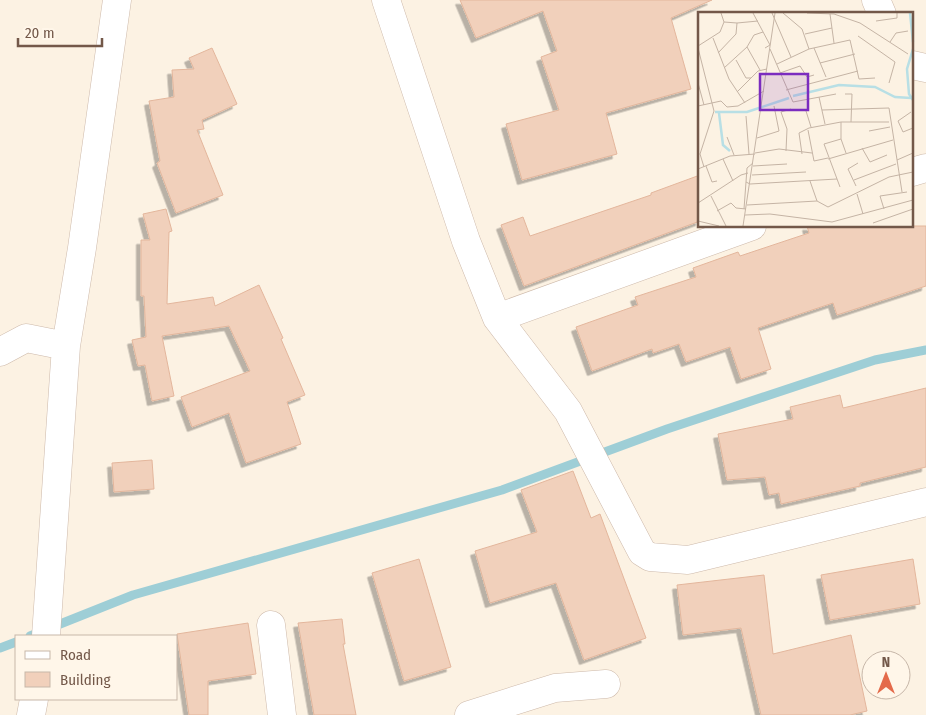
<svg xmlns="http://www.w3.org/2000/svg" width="926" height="715" viewBox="0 0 926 715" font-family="'Fira Sans Condensed',sans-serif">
<defs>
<filter id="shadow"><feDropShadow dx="-4.5" dy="4.5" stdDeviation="0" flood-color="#0004"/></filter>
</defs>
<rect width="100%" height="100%" fill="#fcf2e3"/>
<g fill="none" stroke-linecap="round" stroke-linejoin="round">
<!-- stream -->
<path stroke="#9eced6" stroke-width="9" d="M 30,636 L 133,595 L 502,490 L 667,429 L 875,360 L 926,350
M 0,648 L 16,642"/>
</g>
<!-- building -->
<path fill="#f1d0bb" stroke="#e3b69c" filter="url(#shadow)" d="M 460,0 L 712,0 L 671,18 L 691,89 L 606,113 L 617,154 L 522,180 L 506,124 L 559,110 L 541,57 L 557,51 L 543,11 L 476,38 Z
M 212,48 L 237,104 L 202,120 L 204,129 L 197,130 L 223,195 L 176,213 L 157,163 L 160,161 L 149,101 L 174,97 L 172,70 L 194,69 L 189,58 Z
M 700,175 L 700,221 L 524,286 L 501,225 L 523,217 L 530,236 L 651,195 L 651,193 Z
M 166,209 L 172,231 L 169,232 L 167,304 L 213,297 L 215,306 L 259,285 L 283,338 L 281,339 L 305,395 L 287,402 L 301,444 L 246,463 L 229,413 L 192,427 L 181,397 L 250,371 L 229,326 L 162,336 L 174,396 L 152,401 L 145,365 L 138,366 L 132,340 L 146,337 L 144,296 L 141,296 L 141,240 L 150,240 L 143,214 Z
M 807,226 L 926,226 L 926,286 L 837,315 L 833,303 L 758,328 L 771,369 L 741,379 L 730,347 L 686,362 L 679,344 L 653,353 L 652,349 L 592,371 L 576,327 L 638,305 L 635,297 L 696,277 L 693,268 L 738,252 L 740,256 L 809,233 Z
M 926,388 L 926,467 L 860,483 L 860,486 L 781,504 L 779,493 L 769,495 L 765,477 L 727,480 L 718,434 L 793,419 L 790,407 L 840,395 L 843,408 Z
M 152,460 L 154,489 L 114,492 L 112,463 Z
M 573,471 L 591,518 L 600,514 L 646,638 L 584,660 L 556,583 L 490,603 L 475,551 L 537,532 L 521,490 Z
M 419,559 L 451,667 L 404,681 L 372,573 Z
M 913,559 L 920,604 L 830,620 L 821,575 Z
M 764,575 L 773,654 L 851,635 L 867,711 L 850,715 L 761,715 L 741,628 L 683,635 L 677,585 Z
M 342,619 L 345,644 L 343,644 L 356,715 L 314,715 L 298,623 Z
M 248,623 L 256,674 L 208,681 L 208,715 L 189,715 L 177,634 Z"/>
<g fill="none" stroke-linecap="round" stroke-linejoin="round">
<defs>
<path id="minor" d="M 386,0 L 466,241 L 497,318 L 568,411 L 642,552 L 650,557 L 688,560 L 926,502
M 876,0 L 882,14
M 912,65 L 926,68
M 912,172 L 926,168
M 497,318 L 752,226
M 0,352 L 26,338 L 66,346
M 271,625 L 282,715
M 46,636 L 66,346 L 82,248 L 117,0
M 31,715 L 34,699
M 469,715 L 555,688 L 606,684"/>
</defs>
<!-- minor casing -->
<use href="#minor" stroke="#cdb9aa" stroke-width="29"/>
<!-- minor -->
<use href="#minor" stroke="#fff" stroke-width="28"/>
</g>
<!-- overview -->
<g transform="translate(698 12)">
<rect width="215" height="215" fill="#fcf2e3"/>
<path fill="none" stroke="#b8dfe5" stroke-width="2.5" d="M 212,1 L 215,30M 215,37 L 209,57 L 211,82 L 215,88M 95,84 L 141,73 L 177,75 L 197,85 L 213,86M 17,100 L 49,100 L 91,86M 21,101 L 25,133 L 32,139"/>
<path fill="none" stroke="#c5b4a5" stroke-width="1" d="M 55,1 L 72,33 L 67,36M 74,1 L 93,45M 85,1 L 104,17 L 111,37M 109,1 L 136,2 L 162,11 L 210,42M 132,2 L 136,31M 178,9 L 199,6 L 199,1M 39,11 L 60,9M 107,22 L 134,16M 160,24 L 197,50 L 191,71M 15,26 L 31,67 L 47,91M 192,30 L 198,21 L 210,19M 0,34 L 22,20 L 26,10 L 23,1M 49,35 L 62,58M 0,36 L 16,99 L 2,142 L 6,155M 116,36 L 128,65M 72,37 L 95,90 L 138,82M 20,41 L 38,22 L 39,11 L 26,10M 38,48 L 48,66 L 53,66M 122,51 L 157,42M 79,52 L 111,37 L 152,28 L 161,67 L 177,66M 26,56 L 49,35 L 56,23 L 65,20M 82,61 L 102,54 L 109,65 L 116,63M 0,71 L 6,93M 88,78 L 160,59M 39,80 L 60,59 L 69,57M 147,82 L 154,82 L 153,110M 121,85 L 127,112M 0,94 L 23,89 L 29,95 L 40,94 L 66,79M 124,98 L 191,96 L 204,180M 108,99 L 113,115M 213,100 L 200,109 L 205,120 L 215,116M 48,104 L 51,142M 143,110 L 191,110M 110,118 L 116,149 L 130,146M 171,119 L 192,115M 29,125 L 36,143M 59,126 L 81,119 L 76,94M 164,136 L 172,150 L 189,143M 88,139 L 89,117 L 83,100 L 93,97M 57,141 L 81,137 L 114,141M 104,142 L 101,121 L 111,116 L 143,110 L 143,127 L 148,141M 25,147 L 35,169M 130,147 L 195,128M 199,148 L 215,141M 55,151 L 49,156 L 48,170 L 52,172 L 139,167M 8,154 L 14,170 L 19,169M 55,154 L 89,152M 0,157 L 32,144 L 57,142M 54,163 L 108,160M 156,168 L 198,152M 112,169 L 119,189M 158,174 L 150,157 L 160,151M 142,175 L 126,132 L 143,127M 159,182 L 165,202M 13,184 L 28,214M 0,191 L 43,163 L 50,161M 49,193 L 119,189 L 130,195 L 191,165 L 215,160M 46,197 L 48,170M 186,197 L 182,184 L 209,180M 19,199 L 33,191 L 38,196 L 48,197M 47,203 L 72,202 L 134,210 L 215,188M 0,209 L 21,214M 175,211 L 215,197M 45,214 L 77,1"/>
<path fill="#7b2cbf" fill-opacity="0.15" stroke="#7b2cbf" stroke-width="2.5" d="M 62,62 L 110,62 L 110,98 L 62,98 Z"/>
<rect width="215" height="215" fill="none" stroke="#735849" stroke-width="2.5"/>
</g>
<!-- legend -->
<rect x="15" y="635" width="162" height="65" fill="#fff6e9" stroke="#c7b7a9"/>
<rect x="25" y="651" width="25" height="8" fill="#ffffff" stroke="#c7b7a9"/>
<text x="60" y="660" font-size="15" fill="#735849">Road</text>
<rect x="25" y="672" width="25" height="15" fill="#f1d0bb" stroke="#c7b7a9"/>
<text x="60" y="685" font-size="15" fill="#735849">Building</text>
<!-- north arrow -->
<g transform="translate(886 675)"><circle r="24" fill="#fff6e9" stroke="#c7b7a9"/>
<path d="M0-4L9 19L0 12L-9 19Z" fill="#e46a4a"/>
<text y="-8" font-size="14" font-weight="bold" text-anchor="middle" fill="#735849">N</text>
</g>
<!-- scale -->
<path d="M18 38v8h84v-8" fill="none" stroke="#735849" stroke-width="2.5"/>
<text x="25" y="38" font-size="15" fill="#735849" stroke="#fff6e9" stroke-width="4" paint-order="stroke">20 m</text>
</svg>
